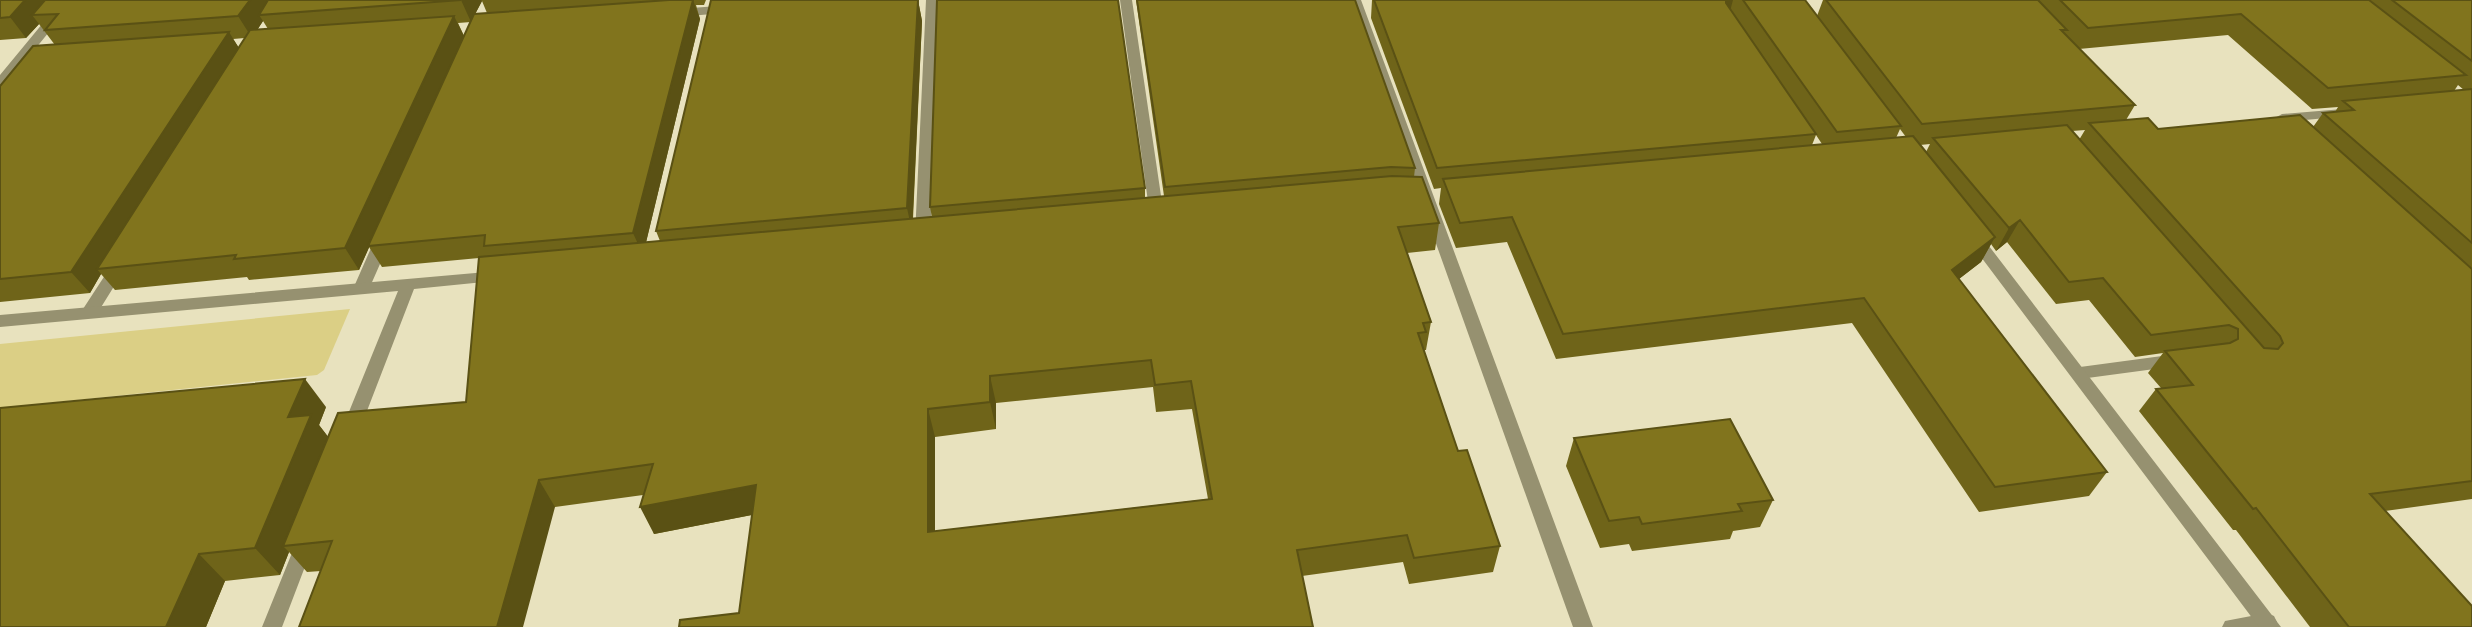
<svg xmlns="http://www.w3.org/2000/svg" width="2472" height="627" viewBox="0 0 2472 627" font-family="Barlow,sans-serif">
<rect width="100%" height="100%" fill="#e8e2be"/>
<!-- green -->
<path fill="#dbcf85" d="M 350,309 L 324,370 L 317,375 L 0,408 L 0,344 Z"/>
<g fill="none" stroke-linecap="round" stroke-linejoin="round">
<!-- lane -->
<path fill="#969170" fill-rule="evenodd" d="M 926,0 L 938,0 L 931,236 L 923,241 L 915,236 Z
M 1120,0 L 1132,0 L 1164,216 L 1157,221 L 1150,216 Z
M 383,234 L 391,239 L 369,289 L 367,293 L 355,293 L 353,289 L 375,239 Z
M 118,262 L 126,267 L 95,317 L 83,317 L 81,313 L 83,309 L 113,263 Z
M 2177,354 L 2183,356 L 2185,360 L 2183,364 L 2177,366 L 2080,379 L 2074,377 L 2072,373 L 2074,369 L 2080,367 Z
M 2267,613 L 2274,616 L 2277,622 L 2274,627 L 2222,627 L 2225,621 Z"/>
<!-- street -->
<path fill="#969170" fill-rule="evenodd" d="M 62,0 L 75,0 L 5,86 L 0,87 L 0,75 Z
M 1349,0 L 1361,0 L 1593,627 L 1573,627 Z
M 731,5 L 737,9 L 735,12 L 678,17 L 672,13 L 678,9 Z
M 2343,109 L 2348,110 L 2350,113 L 2348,116 L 2282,122 L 2275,118 L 2282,114 Z
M 1974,232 L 1979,233 L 2281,627 L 2259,627 L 1969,241 L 1966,237 Z
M 498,271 L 504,272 L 506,276 L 504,280 L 414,289 L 360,429 L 357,434 L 345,434 L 342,429 L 398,291 L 0,327 L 0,315 Z
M 305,535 L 312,537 L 314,543 L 282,627 L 262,627 L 296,543 L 298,537 Z"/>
</g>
<!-- wall -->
<path fill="#6f6419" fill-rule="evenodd" d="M 0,0 L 706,0 L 704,5 L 696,5 L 700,19 L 646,242 L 660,241 L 656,231 L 918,0 L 922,21 L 913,219 L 932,217 L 930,207 L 1145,188 L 1145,198 L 1164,196 L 1136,0 L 1337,0 L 1415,168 L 1414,177 L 1439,223 L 1435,250 L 1407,253 L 1431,322 L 1426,350 L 1424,350 L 1458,451 L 1500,546 L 1493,572 L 1409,584 L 1403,562 L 1302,576 L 739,613 L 752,515 L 654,534 L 643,495 L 555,507 L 321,571 L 307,572 L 289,552 L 280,575 L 225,581 L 206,627 L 0,627 L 326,407 L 319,425 L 328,437 L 466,402 L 479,258 L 382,267 L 369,247 L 359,270 L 249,280 L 247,277 L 115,290 L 101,274 L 90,293 L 0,302 L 0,86 L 55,45 L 39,24 L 26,38 L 0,40 ZM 482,1 L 487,13 L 475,14 ZM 263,21 L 268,29 L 257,30 ZM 471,22 L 464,36 L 458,23 ZM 245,38 L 239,48 L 233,39 ZM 1153,387 L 1156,412 L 1192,409 L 1208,499 L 935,531 L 935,437 L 996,429 L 996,403 Z
M 1372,0 L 1797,0 L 1817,16 L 1823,0 L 2472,0 L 2472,499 L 2385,511 L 2472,627 L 2310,627 L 2236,530 L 2233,530 L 2139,411 L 2156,389 L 2161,388 L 2148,373 L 2163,353 L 2135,357 L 2089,300 L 2056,304 L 2007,242 L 1996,251 L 1991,244 L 1981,262 L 1959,279 L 2107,472 L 2089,496 L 1979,512 L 1852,323 L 1556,359 L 1507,242 L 1456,248 L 1439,204 L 1441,188 L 1434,189 L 1371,18 ZM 2228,35 L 2312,109 L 2338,107 L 2335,112 L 2323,113 L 2313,127 L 2158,129 L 2126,120 L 2135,105 L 2079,49 ZM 2458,85 L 2464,90 L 2454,91 ZM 1900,129 L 1906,137 L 1896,138 ZM 2085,130 L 2079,140 L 2072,131 ZM 1816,135 L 1822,144 L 1812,145 ZM 1930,144 L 1926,152 L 1920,145 Z
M 1574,438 L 1773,500 L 1760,527 L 1733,531 L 1730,539 L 1632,551 L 1629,544 L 1600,548 L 1566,466 Z"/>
<!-- shaded-wall -->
<path fill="#5a5114" d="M 25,0 L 59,0 L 32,15 L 39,24 L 26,38 L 10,17 Z
M 250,0 L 277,0 L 259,15 L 263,21 L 252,38 L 238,16 Z
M 461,0 L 481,0 L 482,1 L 471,22 Z
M 693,0 L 700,19 L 643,255 L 633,233 Z
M 918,0 L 922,21 L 912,231 L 907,208 Z
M 1726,0 L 1733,0 L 1729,15 L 1720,20 Z
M 454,16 L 464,36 L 359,270 L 345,248 Z
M 229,32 L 242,53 L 97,269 L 101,274 L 90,293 L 71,272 Z
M 2020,220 L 2007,242 L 1996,251 L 2009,228 Z
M 1995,237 L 1981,262 L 1938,295 L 1952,270 Z
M 990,376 L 996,403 L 996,429 L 990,402 Z
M 305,379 L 326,407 L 319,425 L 333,443 L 283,546 L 289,552 L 280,575 L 255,548 L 288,417 Z
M 928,409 L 935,437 L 935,558 L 928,532 Z
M 539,480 L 555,507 L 523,627 L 497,627 Z
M 756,485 L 767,512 L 654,534 L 640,507 Z
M 199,554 L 225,581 L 206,627 L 166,627 Z"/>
<!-- building -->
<path fill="#81741d" stroke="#5a5114" stroke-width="2" fill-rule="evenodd" d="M 0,0 L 25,0 L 10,17 L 0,18 Z
M 45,0 L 250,0 L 238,16 L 45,30 L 58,14 L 32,15 Z
M 268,0 L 461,0 L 259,15 Z
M 669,0 L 693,0 L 633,233 L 484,246 L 485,235 L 368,246 L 474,14 Z
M 711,0 L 918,0 L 907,208 L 656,231 Z
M 937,0 L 1118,0 L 1145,188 L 930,207 Z
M 1137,0 L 1355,0 L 1415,168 L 1391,167 L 1165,187 Z
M 1374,0 L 1726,0 L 1726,3 L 1816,134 L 1437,168 Z
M 1743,0 L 1805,0 L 1901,126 L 1837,132 Z
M 1826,0 L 2038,0 L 2067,30 L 2061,30 L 2135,105 L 1922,124 Z
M 2060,0 L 2369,0 L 2466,75 L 2328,88 L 2241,14 L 2088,28 Z
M 2392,0 L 2472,0 L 2472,61 Z
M 454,16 L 345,248 L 234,259 L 236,255 L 97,269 L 250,30 Z
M 229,32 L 71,272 L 0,279 L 0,86 L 33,46 Z
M 2472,89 L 2472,243 L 2323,113 L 2354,110 L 2343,101 Z
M 2300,115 L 2472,269 L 2472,481 L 2370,494 L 2472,606 L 2472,627 L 2349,627 L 2256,508 L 2253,509 L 2156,389 L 2193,385 L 2165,351 L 2230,343 L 2238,339 L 2238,329 L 2229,325 L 2151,335 L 2103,278 L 2069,282 L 2020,220 L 2009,228 L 1933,138 L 2067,125 L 2264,348 L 2278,349 L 2283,343 L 2280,336 L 2089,123 L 2148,118 L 2158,129 Z
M 1913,136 L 1995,237 L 1952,270 L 2107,472 L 1995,487 L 1864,298 L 1563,334 L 1512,217 L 1460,223 L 1443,179 Z
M 1392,176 L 1422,177 L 1439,223 L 1398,227 L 1431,322 L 1423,323 L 1426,332 L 1418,333 L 1458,451 L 1467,450 L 1500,546 L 1414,558 L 1407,535 L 1297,550 L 1313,627 L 679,627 L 680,620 L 739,613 L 756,485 L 640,507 L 653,464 L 539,480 L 497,627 L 299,627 L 332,541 L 283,546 L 338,413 L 466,402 L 479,257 ZM 1151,360 L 1155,385 L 1191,381 L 1212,499 L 928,532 L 928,409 L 990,402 L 990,376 Z
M 305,379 L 288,417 L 311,415 L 255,548 L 199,554 L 166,627 L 0,627 L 0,408 Z
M 1730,419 L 1773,500 L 1738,504 L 1742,511 L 1642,524 L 1639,517 L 1609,521 L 1574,438 Z"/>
</svg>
